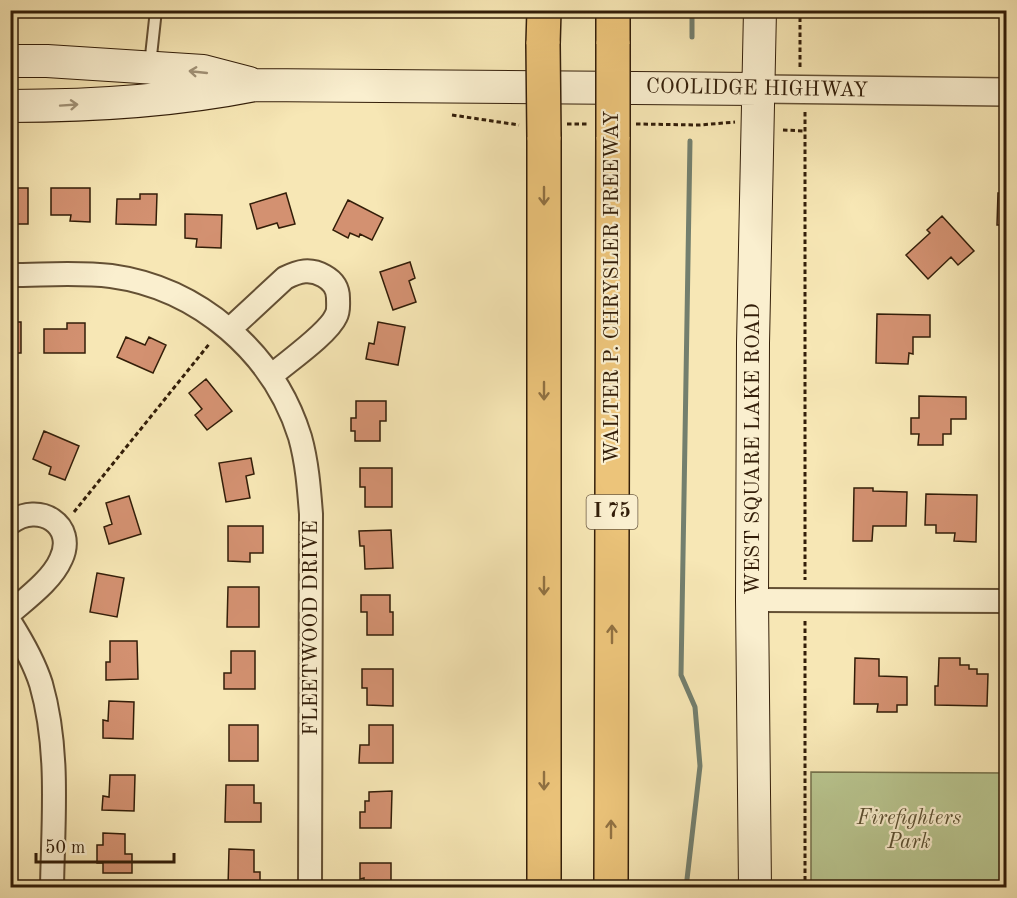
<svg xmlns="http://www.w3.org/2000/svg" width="1017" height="898" viewBox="0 0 1017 898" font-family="'Old Standard TT',serif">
<rect width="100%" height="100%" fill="#f7e7b5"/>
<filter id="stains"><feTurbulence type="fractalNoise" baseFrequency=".00333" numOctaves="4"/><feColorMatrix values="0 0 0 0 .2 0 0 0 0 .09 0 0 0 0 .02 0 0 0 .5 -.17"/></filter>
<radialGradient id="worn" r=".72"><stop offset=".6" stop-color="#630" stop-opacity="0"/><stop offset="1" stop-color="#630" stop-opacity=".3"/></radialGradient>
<!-- green -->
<path fill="#b9c690" stroke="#76724c" stroke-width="1.5" d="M 811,772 L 1006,773 L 1006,887 L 811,887 Z"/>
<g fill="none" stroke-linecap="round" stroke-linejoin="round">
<!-- stream -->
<path stroke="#737f6e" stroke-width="5" d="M 692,10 L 692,37
M 686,888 L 700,766 L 695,707 L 681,675 L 690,141"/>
</g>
<!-- building -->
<path fill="#d39171" stroke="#331e09" stroke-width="1.5" d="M 10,188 L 28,188 L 28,224 L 11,224 Z
M 51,188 L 90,188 L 90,222 L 70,221 L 71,215 L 51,215 Z
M 286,193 L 295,224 L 279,228 L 277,223 L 257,229 L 250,204 Z
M 998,193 L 1006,193 L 1006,225 L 997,225 Z
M 140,194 L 157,194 L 156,225 L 116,224 L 117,199 L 140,199 Z
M 348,200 L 383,218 L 372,240 L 360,234 L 359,237 L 350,233 L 348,238 L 333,230 Z
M 185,214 L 222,215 L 221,248 L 196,247 L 197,239 L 185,238 Z
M 942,216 L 974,251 L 958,265 L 951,257 L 928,279 L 906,255 L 930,233 L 927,230 Z
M 410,262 L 415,278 L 409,281 L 416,302 L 393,310 L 380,272 Z
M 877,314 L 930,315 L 930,337 L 913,337 L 913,354 L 909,353 L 908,364 L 876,363 Z
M 10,322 L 21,322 L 21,353 L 10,353 Z
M 378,322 L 405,327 L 398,365 L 366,359 L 369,343 L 374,344 Z
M 67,323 L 85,323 L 85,353 L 44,353 L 44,329 L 67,329 Z
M 126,337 L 145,345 L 149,337 L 166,345 L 153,373 L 117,357 Z
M 206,379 L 232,411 L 207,430 L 195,415 L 202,409 L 189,393 Z
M 919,396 L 966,397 L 966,419 L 951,419 L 951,434 L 943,434 L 943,445 L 918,445 L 919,434 L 911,434 L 911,418 L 919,418 Z
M 356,401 L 386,401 L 386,421 L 380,421 L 380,441 L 355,441 L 355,431 L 351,431 L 351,418 L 356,418 Z
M 44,431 L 79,446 L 65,480 L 49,474 L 51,467 L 33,459 Z
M 251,458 L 254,474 L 246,476 L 250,498 L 226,502 L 219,463 Z
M 360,468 L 392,468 L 392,507 L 365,507 L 365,487 L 360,487 Z
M 854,488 L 873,488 L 873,491 L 907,492 L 906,526 L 873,526 L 872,541 L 853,541 Z
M 926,494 L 977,495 L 976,542 L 954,541 L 955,533 L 936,533 L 936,525 L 925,525 Z
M 129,496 L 141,534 L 109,544 L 104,527 L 112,524 L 106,503 Z
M 228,526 L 263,526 L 263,553 L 250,553 L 250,562 L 228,561 Z
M 391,530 L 393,568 L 365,569 L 364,546 L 360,546 L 359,531 Z
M 97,573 L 124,578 L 117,617 L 90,612 Z
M 228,587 L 259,587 L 259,627 L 227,627 Z
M 361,595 L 390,595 L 390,612 L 393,612 L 393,635 L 367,635 L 367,612 L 361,612 Z
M 110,641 L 137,641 L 138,679 L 106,680 L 106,662 L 110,662 Z
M 231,651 L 255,651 L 255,689 L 224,689 L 224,673 L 231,673 Z
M 855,658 L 879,659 L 879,676 L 907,677 L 907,705 L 897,705 L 897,712 L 877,712 L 878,704 L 854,704 Z
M 939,658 L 960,658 L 960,665 L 969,665 L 969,669 L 977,669 L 977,674 L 988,674 L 987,706 L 935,705 L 935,686 L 938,686 Z
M 362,669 L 393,669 L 393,706 L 367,705 L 367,688 L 362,688 Z
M 109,701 L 134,702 L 133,739 L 103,738 L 103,720 L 108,721 Z
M 229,725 L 258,725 L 258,761 L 229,761 Z
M 369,725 L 393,725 L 393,763 L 359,763 L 360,745 L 369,745 Z
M 110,775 L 135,775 L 134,811 L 102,810 L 103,796 L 109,797 Z
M 226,785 L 254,785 L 254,803 L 261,803 L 261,822 L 225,822 Z
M 392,791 L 391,828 L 360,828 L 360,812 L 365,812 L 365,801 L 369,801 L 369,792 Z
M 103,833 L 125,834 L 125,854 L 132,854 L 132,873 L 103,873 L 103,863 L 97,863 L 97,845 L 103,845 Z
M 229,849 L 254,850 L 254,872 L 260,872 L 260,888 L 228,887 Z
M 360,863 L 391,863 L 391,888 L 364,888 L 364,878 L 360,879 Z"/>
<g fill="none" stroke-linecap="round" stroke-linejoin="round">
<defs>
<path id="service" d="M 150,65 L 156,10"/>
<path id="minor" d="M 10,275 C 44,275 78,272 111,276 C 199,288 274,353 300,437 C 307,462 309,488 311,514 L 310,888
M 230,329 L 285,278 C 299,271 310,268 324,276 C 333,281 338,288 338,298 C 338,304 339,311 336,316 C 328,334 287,362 271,376
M 10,523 C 39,501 77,525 61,559 C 52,580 27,598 10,613
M 752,600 L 1006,601
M 10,622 C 22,641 34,662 41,684 C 60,750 53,820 52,888"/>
<path id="tertiary" d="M 759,89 L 1006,92"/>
<path id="secondary" d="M 10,61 L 47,61 L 203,71 L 249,83
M 10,106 C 92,106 175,101 255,85 L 759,89
M 755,888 L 752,600 L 753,343 L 760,10"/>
<path id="motorway" d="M 543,44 L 544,10
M 613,44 L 613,10
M 544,137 L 544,888
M 611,888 L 613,137"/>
</defs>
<!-- service casing -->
<use href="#service" stroke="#645034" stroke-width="14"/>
<!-- minor casing -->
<use href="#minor" stroke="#645034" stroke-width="26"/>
<!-- tertiary casing -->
<use href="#tertiary" stroke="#645034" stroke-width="30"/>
<!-- secondary casing -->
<use href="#secondary" stroke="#331e09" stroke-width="34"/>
<!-- motorway casing -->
<use href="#motorway" stroke="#331e09" stroke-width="36"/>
<!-- path -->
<path stroke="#331e09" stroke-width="3" stroke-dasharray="4.5 3" stroke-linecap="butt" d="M 800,10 L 800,67
M 805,112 L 805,580
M 452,115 L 519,125
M 567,124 L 588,124
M 636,124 L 700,125 L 735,122
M 783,130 L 805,131
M 74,512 L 210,343
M 805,888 L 805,619"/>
<!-- service -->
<use href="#service" stroke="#faefcf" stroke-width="10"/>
<!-- minor -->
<use href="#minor" stroke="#faefcf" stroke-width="22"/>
<!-- tertiary -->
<use href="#tertiary" stroke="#faefcf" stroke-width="27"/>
<!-- secondary -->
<use href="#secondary" stroke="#faefcf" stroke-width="32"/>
<!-- motorway -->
<use href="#motorway" stroke="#ecc47a" stroke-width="33"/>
<defs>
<path id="motorway-bridge" d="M 543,44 L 544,137
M 613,137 L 613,44"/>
</defs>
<!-- motorway-bridge casing -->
<use href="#motorway-bridge" stroke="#331e09" stroke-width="36" stroke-linecap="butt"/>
<!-- motorway-bridge -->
<use href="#motorway-bridge" stroke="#ecc47a" stroke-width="33"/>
</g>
<!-- one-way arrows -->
<defs><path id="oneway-shaft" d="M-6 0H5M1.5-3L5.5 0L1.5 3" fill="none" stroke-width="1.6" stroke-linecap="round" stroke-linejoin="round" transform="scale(1.5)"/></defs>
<g stroke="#a09176">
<use href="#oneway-shaft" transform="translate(198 72) rotate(-174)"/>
<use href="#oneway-shaft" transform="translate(69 105) rotate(-4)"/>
</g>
<g stroke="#907142">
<use href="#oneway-shaft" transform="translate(544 196) rotate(90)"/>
<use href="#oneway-shaft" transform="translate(544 391) rotate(90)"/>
<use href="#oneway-shaft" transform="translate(544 586) rotate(90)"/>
<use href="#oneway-shaft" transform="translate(612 634) rotate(-90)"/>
<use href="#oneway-shaft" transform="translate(544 781) rotate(90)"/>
<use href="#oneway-shaft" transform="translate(611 829) rotate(-90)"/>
</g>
<g text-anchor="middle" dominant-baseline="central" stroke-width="4.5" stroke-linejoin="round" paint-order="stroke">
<!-- shield labels -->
<rect fill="#faefcf" stroke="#6f5d44" stroke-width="1.5" x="586.5" y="495" width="51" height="34" rx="4.5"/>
<g font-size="20" font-weight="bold" fill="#331e09">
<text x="612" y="512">I 75</text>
</g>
<!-- street labels -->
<g font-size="21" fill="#331e09" stroke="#faefcf">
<text transform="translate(757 89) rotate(1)">COOLIDGE HIGHWAY</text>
<text transform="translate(612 287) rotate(-90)">WALTER P. CHRYSLER FREEWAY</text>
<text transform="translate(753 449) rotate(-90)">WEST SQUARE LAKE ROAD</text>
<text transform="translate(311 628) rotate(-90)">FLEETWOOD DRIVE</text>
</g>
<!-- park labels -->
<g font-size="21" font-style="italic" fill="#5b5032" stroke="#faefcf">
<text x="909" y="818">Firefighters<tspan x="909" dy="24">Park</tspan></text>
</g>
</g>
<!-- margin -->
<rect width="1017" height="898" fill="none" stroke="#f7e7b5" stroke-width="36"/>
<rect x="12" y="12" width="993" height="874" fill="none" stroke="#331e09" stroke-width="3"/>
<rect x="18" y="18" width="981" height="862" fill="none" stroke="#331e09" stroke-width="1.5"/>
<!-- scale -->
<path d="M36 853v9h138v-9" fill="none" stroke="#331e09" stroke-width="3"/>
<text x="45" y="853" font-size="18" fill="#331e09" stroke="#faefcf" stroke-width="4.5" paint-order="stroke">50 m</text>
<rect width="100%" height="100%" filter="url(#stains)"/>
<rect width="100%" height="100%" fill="url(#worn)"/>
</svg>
